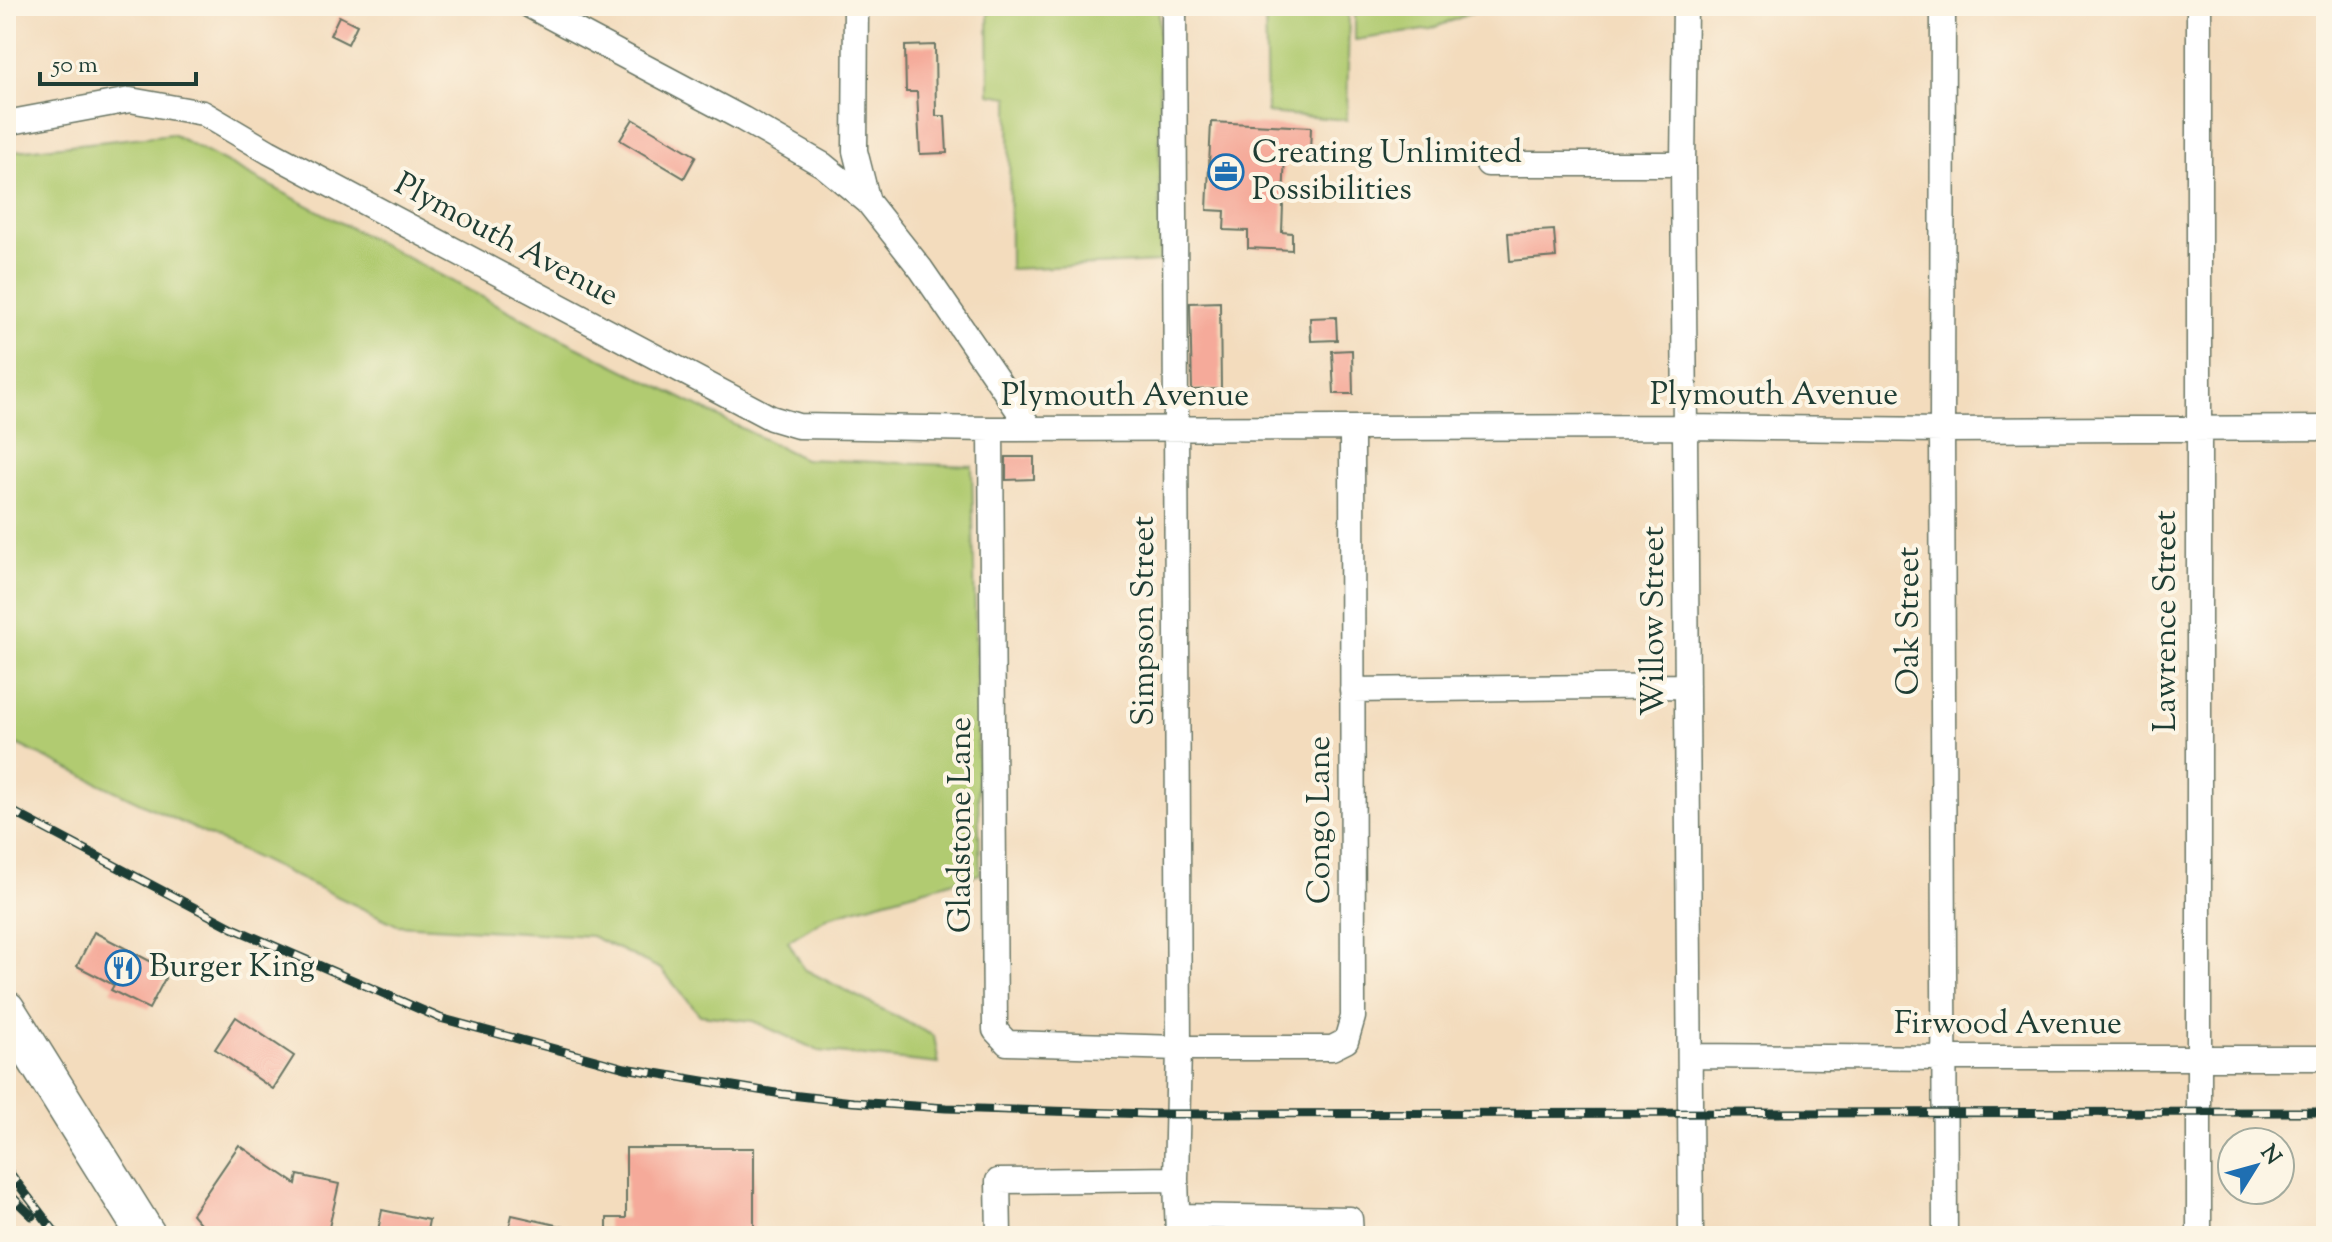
<svg xmlns="http://www.w3.org/2000/svg" width="2332" height="1242" viewBox="0 0 2332 1242" font-family="'Sorts Mill Goudy',serif">
<rect width="100%" height="100%" fill="#fcf5e5"/>
<filter id="ink" filterUnits="userSpaceOnUse"><feTurbulence type="fractalNoise" baseFrequency=".0125" numOctaves="2"/><feDisplacementMap in="SourceGraphic" scale="16" xChannelSelector="R" yChannelSelector="G"/><feConvolveMatrix kernelMatrix="1 2 1 2 8 2 1 2 1" color-interpolation-filters="sRGB"/></filter>
<filter id="wash" filterUnits="userSpaceOnUse"><feTurbulence type="fractalNoise" baseFrequency=".006" numOctaves="4" result="noise"/><feDisplacementMap in="SourceGraphic" scale="32" xChannelSelector="R" yChannelSelector="G"/><feGaussianBlur stdDeviation="1.8" result="paint"/><feColorMatrix in="noise" values="0 0 0 0 0 0 0 0 0 0 0 0 0 0 0 0 0 1.4 0 .05"/><feComposite in="paint" operator="in"/></filter>
<g filter="url(#wash)">
<rect width="100%" height="100%" fill="#f3dcbd"/>
<!-- green -->
<path fill="#b1cb71" stroke="#688452" stroke-width="2" d="M 988,6 L 1159,6 L 1160,262 L 1010,269 L 1009,97 L 989,94 Z
M 1265,6 L 1349,6 L 1347,120 L 1267,113 Z
M 1355,6 L 1489,6 L 1431,29 L 1355,40 Z
M 172,134 L 562,339 L 804,459 L 972,466 L 980,874 L 829,916 L 788,941 L 804,969 L 934,1036 L 939,1064 L 819,1051 L 753,1021 L 700,1015 L 661,969 L 591,936 L 397,925 L 6,739 L 6,152 Z"/>
<g id="blocks">
<!-- building -->
<path fill="#f5aa9a" d="M 339,16 L 357,25 L 348,44 L 330,35 Z
M 935,45 L 936,116 L 945,116 L 947,153 L 920,154 L 917,92 L 906,92 L 905,46 Z
M 633,119 L 696,156 L 684,178 L 620,140 Z
M 1211,122 L 1311,127 L 1310,152 L 1285,151 L 1282,232 L 1292,233 L 1292,250 L 1248,248 L 1248,231 L 1224,230 L 1225,211 L 1207,210 Z
M 1554,230 L 1556,257 L 1510,261 L 1508,233 Z
M 1220,302 L 1221,389 L 1192,390 L 1190,303 Z
M 1336,317 L 1337,340 L 1311,341 L 1310,318 Z
M 1352,350 L 1353,394 L 1334,394 L 1332,351 Z
M 1006,457 L 1034,457 L 1034,479 L 1006,480 Z
M 94,932 L 169,971 L 149,1009 L 111,990 L 114,985 L 77,966 Z
M 236,1017 L 294,1056 L 273,1089 L 215,1049 Z
M 239,1145 L 296,1184 L 298,1175 L 339,1184 L 327,1236 L 211,1236 L 192,1214 Z
M 626,1148 L 754,1148 L 754,1236 L 607,1236 L 607,1218 L 626,1218 Z
M 382,1210 L 429,1220 L 426,1236 L 377,1236 Z
M 512,1215 L 574,1229 L 573,1236 L 507,1236 Z"/>
</g>
</g>
<g filter="url(#ink)">
<use href="#blocks" fill-opacity="0" stroke="#697564" stroke-width="2"/>
<g fill="none" stroke-linecap="round" stroke-linejoin="round">
<defs>
<path id="minor" d="M 530,6 L 743,119 L 823,165 L 868,202
M 856,6 L 855,151 L 868,202 L 921,269 L 1031,429
M 1174,6 L 1179,1048 L 1176,1179 L 1178,1236
M 1685,6 L 1683,164 L 1691,1236
M 1943,6 L 1942,430 L 1945,1236
M 6,123 L 130,100 L 203,113 L 269,152 L 771,418 L 798,426 L 991,429 L 1685,427 L 1942,430 L 2326,428
M 1488,164 L 1683,164
M 991,429 L 995,1030 L 1007,1043 L 1179,1048 L 1332,1048 L 1346,1041 L 1353,1017 L 1352,429
M 1352,690 L 1687,686
M 1691,1056 L 1943,1058 L 2326,1058
M 1178,1216 L 1350,1219 L 1351,1236
M 999,1236 L 998,1181 L 1176,1179
M 2199,1236 L 2199,6"/>
<path id="primary" d="M 6,1010 L 147,1236"/>
</defs>
<!-- minor casing -->
<use href="#minor" stroke="#697564" stroke-width="27"/>
<!-- primary casing -->
<use href="#primary" stroke="#697564" stroke-width="41"/>
<!-- minor -->
<use href="#minor" stroke="#fff" stroke-width="24"/>
<!-- primary -->
<use href="#primary" stroke="#fff" stroke-width="38"/>
<defs>
<path id="rail" d="M 6,808 L 233,928 L 440,1018 L 625,1068 L 782,1094 L 853,1102 L 946,1108 L 1150,1114 L 2326,1112
M 6,1168 L 58,1236
M 6,1191 L 32,1216"/>
</defs>
<!-- rail casing -->
<use href="#rail" stroke="#1f3d34" stroke-width="9"/>
<!-- rail -->
<use href="#rail" stroke="#fcf5e5" stroke-width="6" stroke-dasharray="18" stroke-linecap="butt"/>
</g>
</g>
<!-- icons -->
<defs>
<symbol id="office-ring" viewBox="-11 -11 22 22"><circle r="9.5" fill="#fcf5e5" stroke="#1f6fb2" stroke-width="1.5"/><path d="M-6-3h4V-5.5h4V-3h4V5H-6ZM-1-4.5V-3h2v-1.5ZM-6 0V1H6V0Z" fill="#1f6fb2"/></symbol>
<symbol id="restaurant-ring" viewBox="-11 -11 22 22"><circle r="9.5" fill="#fcf5e5" stroke="#1f6fb2" stroke-width="1.5"/><path d="M-5-6h1v4h1v-4h1v4h1v-4h1v5L-1.5 .5V6h-2V.5L-5-1ZM5-6V6H3V1.5H1.5Q1.5-4 5-6Z" fill="#1f6fb2"/></symbol>
</defs>
<g fill-rule="evenodd">
<use href="#office-ring" x="1206" y="152" width="40" height="40"/>
<use href="#restaurant-ring" x="103" y="948" width="40" height="40"/>
</g>
<g text-anchor="middle" dominant-baseline="central" stroke-width="8" stroke-linejoin="round" paint-order="stroke">
<!-- poi labels -->
<g font-size="32" fill="#1f3d34" stroke="#fcf5e5" text-anchor="start">
<text x="1252" y="154">Creating Unlimited<tspan x="1252" dy="37">Possibilities</tspan></text>
<text x="149" y="968">Burger King</text>
</g>
<!-- street labels -->
<g font-size="32" fill="#1f3d34" stroke="#fcf5e5">
<text transform="translate(506 241) rotate(28)">Plymouth Avenue</text>
<text x="1774" y="396">Plymouth Avenue</text>
<text x="1125" y="397">Plymouth Avenue</text>
<text transform="translate(1145 621) rotate(-90)">Simpson Street</text>
<text transform="translate(1655 621) rotate(-90)">Willow Street</text>
<text transform="translate(1910 621) rotate(-90)">Oak Street</text>
<text transform="translate(2167 621) rotate(-90)">Lawrence Street</text>
<text transform="translate(1321 820) rotate(-90)">Congo Lane</text>
<text transform="translate(962 825) rotate(-90)">Gladstone Lane</text>
<text x="2008" y="1025">Firwood Avenue</text>
</g>
</g>
<!-- margin -->
<rect width="2332" height="1242" fill="none" stroke="#fcf5e5" stroke-width="32"/>
<!-- north arrow -->
<g transform="translate(2256 1166) rotate(53)"><circle r="38" fill="#fcf5e5" stroke="#a4ab9e" stroke-width="2"/>
<path d="M0-6L14 30L0 20L-14 30Z" fill="#1f6fb2"/>
<text y="-12" font-size="22" font-weight="bold" text-anchor="middle" fill="#1f3d34">N</text>
</g>
<!-- scale -->
<path d="M40 72v12h156v-12" fill="none" stroke="#1f3d34" stroke-width="4"/>
<text x="52" y="72" font-size="24" fill="#1f3d34" stroke="#fcf5e5" stroke-width="6" paint-order="stroke">50 m</text>
</svg>
